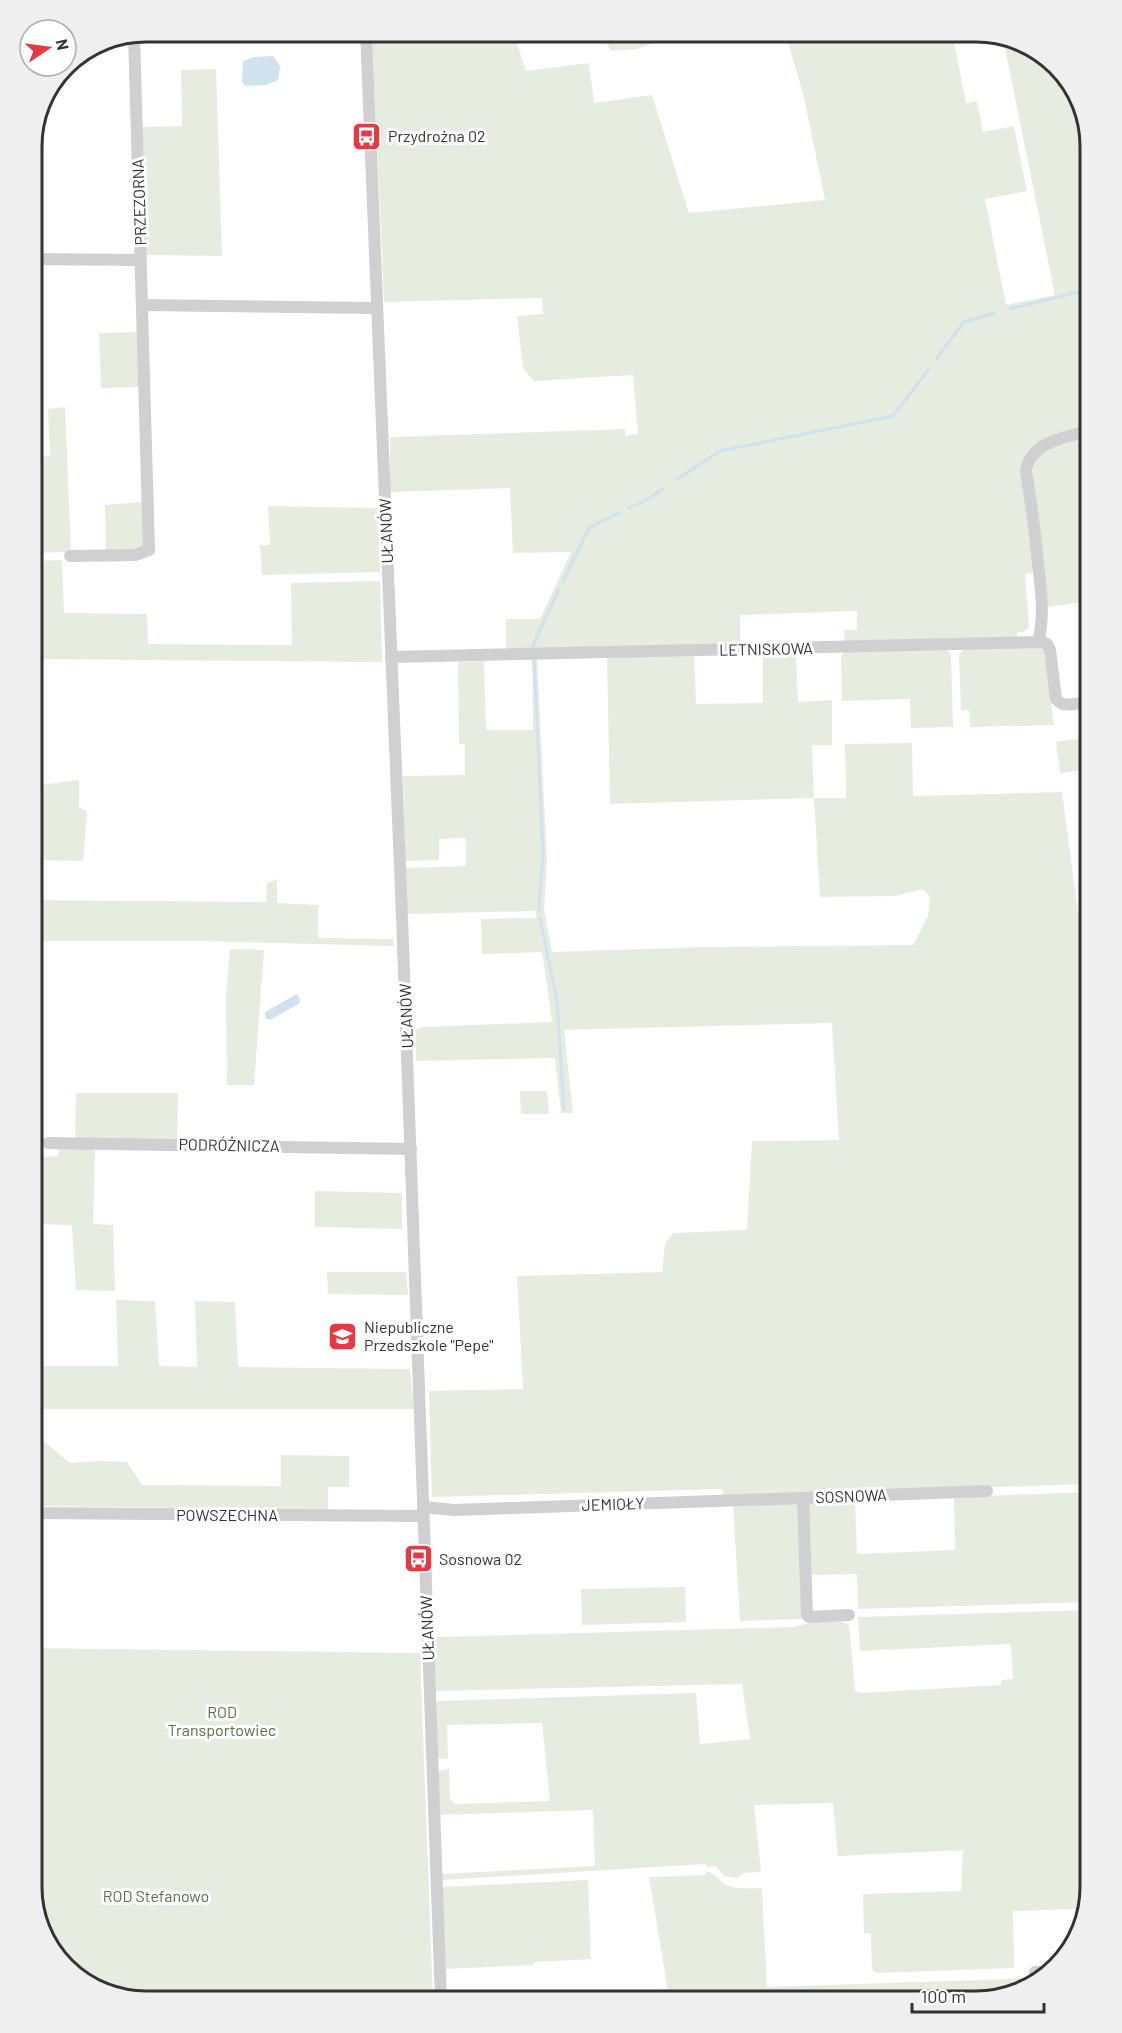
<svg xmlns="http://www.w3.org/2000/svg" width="1122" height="2033" viewBox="0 0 1122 2033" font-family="Barlow,sans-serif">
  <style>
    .green { fill: #e6ecdf }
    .water { fill: #cfe2ee }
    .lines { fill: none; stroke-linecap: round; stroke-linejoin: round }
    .stream { stroke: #cfe2ee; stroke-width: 3 }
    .minor { stroke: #d0d0d0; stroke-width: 12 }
    .labels { text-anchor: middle; stroke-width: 6; stroke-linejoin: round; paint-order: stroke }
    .poi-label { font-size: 16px; fill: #333; stroke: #fff; text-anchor: start }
    .street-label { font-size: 16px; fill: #333; stroke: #fff }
    .park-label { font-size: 16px; fill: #56703f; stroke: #fff }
    .rim { fill: none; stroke: #333; stroke-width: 3 }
  </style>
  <rect width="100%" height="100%" fill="#fff"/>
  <!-- green -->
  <g class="green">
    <path d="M372,32h141l13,39 63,-8 5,40 58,-8 37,118 136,-13 -21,-103 -19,-65h167l14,71 11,-2 6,31 31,-6 13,65 -42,8 21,106 49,-10 -52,-257 37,13 42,51 8,44v281c-33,8 -52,5 -69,39l13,106 -9,2 4,53 -5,5h-7v7l-172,4 -1,-13h13v-19l-117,4v31l-234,5v-32h34l31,-67 -58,1 -3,-65 -120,4v-55l235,-8v7l13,-2 -5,-59 -99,6 -11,-13 -6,-52 26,-2 -1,-16 -158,4z"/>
    <polygon points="604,32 684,32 637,49 610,51"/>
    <polygon points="216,69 222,256 145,255 142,127 182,126 181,70"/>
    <polygon points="138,332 140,387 101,388 99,333"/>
    <polygon points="65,407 71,552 32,553 32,458 50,456 48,409"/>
    <path d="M1090,437v164l-43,6 -15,-133c4,-28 35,-31 58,-37z"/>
    <polygon points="143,502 145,546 141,550 106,551 105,505"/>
    <polygon points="268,506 378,508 380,572 262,575 260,545 270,545"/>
    <polygon points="62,560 64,613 147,614 148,644 292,645 291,583 380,581 382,662 32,659 32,561"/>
    <polygon points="1043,644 1054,725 970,727 969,710 961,710 959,655 964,649"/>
    <polygon points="796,650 798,702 832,700 832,745 812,745 814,798 846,798 845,744 912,743 913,796 1062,792 1080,928 1083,943 1090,942 1090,1484 724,1496 722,1489 432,1497 429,1391 523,1389 517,1276 662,1272 665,1244 673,1233 747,1230 752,1141 839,1140 832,1023 564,1030 573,1113 561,1113 555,1058 416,1061 416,1030 422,1027 552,1022 542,952 482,954 481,919 536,918 536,911 407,914 405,868 466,866 466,838 439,839 439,860 405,861 403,776 465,775 465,744 459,744 458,662 484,661 486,730 533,730 532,656 537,656 547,861 544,910 552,952 706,947 913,945 928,916 930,897 923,889 895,896 820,897 814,798 610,804 607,655 694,653 696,704 763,703 763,651"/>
    <polygon points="846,650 947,650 951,654 953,727 911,728 910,699 842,701 841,656"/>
    <polygon points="1090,737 1090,769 1060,773 1056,742"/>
    <polygon points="79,780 79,807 87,811 83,861 32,860 32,786"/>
    <polygon points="277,879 277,903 318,905 318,938 391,939 393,937 394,946 196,941 32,941 32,900 266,902 267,883"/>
    <polygon points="230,949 264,950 254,1085 227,1085 226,996"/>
    <polygon points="520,1091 547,1091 549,1114 521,1114"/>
    <polygon points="76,1093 178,1093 177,1141 75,1140"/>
    <polygon points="32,1139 43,1139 43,1157 58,1156 60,1147 95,1148 93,1224 113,1225 115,1291 76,1290 72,1225 32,1224"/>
    <polygon points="315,1191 402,1193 402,1229 315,1227"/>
    <polygon points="327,1272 406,1272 408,1295 328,1294"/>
    <polygon points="32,1299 36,1299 39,1366 118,1366 116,1300 155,1301 159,1366 197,1367 195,1301 235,1302 238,1367 410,1369 414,1409 32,1409"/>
    <polygon points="32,1428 39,1437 70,1463 100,1461 127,1462 142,1485 281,1486 281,1455 349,1456 349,1487 328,1487 328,1510 32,1506"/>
    <polygon points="1090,1492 1090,1545 1086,1546 1088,1602 858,1609 857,1574 809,1575 806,1501 855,1500 857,1554 955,1550 954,1497"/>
    <polygon points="798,1502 803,1619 740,1621 733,1504"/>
    <polygon points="685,1587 686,1622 582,1625 581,1589"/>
    <path d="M1090,1610v278l-12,41 -1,-20 -64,2 1,57 -138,5 -4,-4 -1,-36h-7l-1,-39 98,-3 2,-41 -125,6 -5,-53 -79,2 7,67 -17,1 -6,5 -13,-2 -10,-10 -9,1v-3l-265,16v-6l154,-8v-3l-2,-53 -154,5 -2,-44 12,-2 1,30 5,5 95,-3 -8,-78 -95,2 1,34 -11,-1 -2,-57 261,-8 4,51 50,-5 -8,-55 -307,7 -3,-52 2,-2 360,-10c13,-4 42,-10 55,-2l1,9 5,57 6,2 140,-8 1,-5 11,-1 -2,-35 -151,7 -2,-34z"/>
    <polygon points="32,1648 420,1653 433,2001 139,2001 82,1982 40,1931 32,1887"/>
    <path d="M706,1871c10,2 12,10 21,14 10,5 24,3 35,3l5,99 271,-9 -18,15 -44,8h-343l-1,-9 36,-1 -19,-114 57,-2z"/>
    <polygon points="588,1880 591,1959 534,1962 533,1965 445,1969 442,1887"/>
  </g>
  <!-- water -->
  <g class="water">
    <polygon points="273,56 280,66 278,80 267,85 245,86 242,81 243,61 254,57"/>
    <polygon points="297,994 299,997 300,1003 270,1020 265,1018 265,1012"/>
  </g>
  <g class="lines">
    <!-- stream -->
    <g class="stream">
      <polyline points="1010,309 1090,289"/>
      <polyline points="936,359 964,322 994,313"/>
      <polyline points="676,480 720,451 893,416 929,369"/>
      <polyline points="629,508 650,498 663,489"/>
      <polyline points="563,581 589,528 621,512"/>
      <polyline points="533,649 534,643 559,589"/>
      <polyline points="534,657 543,855 539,910"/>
      <polyline points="540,918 557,1001 564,1110"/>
    </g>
    <!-- minor -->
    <g class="minor">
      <polyline points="366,32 402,917 441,2001"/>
      <polyline points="32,259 141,260"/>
      <polyline points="142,305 377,308"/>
      <polyline points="70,556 135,555 149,550 134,34"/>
      <path d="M1038,642c7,-26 3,-52 0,-79 -3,-31 -7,-61 -12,-92 5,-30 40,-34 64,-40"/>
      <path d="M391,657l652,-15 4,2 3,6 6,49c8,10 23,4 34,2"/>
      <polyline points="48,1143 411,1149"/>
      <polyline points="423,1507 454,1510 803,1498"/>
      <polyline points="32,1513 423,1516"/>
      <polyline points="849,1615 809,1617 807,1615 803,1498 987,1491"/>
      <polyline points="1035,1972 1045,1972"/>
    </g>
  </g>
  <!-- icons -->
  <defs>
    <symbol id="bus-square" viewBox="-11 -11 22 22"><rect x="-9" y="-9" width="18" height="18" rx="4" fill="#e63946" stroke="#fff"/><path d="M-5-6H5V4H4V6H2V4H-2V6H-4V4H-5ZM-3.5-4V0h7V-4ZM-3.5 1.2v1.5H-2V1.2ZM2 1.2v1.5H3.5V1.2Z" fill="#fff"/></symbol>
    <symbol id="school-square" viewBox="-11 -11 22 22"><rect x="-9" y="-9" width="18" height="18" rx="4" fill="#e63946" stroke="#fff"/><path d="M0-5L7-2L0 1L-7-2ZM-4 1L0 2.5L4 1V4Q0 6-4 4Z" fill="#fff"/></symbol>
  </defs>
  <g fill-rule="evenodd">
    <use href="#bus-square" x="350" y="120" width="33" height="33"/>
    <use href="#school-square" x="326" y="1320" width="33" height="33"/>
    <use href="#bus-square" x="402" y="1542" width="33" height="33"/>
  </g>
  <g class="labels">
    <!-- poi labels -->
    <g class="poi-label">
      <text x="388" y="142">Przydrożna 02</text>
      <text x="364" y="1333">Niepubliczne<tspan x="364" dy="18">Przedszkole "Pepe"</tspan></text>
      <text x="439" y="1565">Sosnowa 02</text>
    </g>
    <!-- street labels -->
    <g class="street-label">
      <text transform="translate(139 202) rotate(-92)" y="6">PRZEZORNA</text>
      <text transform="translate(386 531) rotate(-92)" y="6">UŁANÓW</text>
      <text transform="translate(766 649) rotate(-1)" y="6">LETNISKOWA</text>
      <text transform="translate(406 1016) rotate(-92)" y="6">UŁANÓW</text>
      <text transform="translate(229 1145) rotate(1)" y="6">PODRÓŻNICZA</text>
      <text transform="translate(851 1496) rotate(-2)" y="6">SOSNOWA</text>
      <text transform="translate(613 1504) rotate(-2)" y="6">JEMIOŁY</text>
      <text x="227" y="1521">POWSZECHNA</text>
      <text transform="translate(427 1628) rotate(-92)" y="6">UŁANÓW</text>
    </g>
    <!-- park labels -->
    <g class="park-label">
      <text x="222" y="1718">ROD<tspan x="222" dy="18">Transportowiec</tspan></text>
      <text x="156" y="1902">ROD Stefanowo</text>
    </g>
  </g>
  <!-- crop -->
  <path d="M0 0H1122V2033H0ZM146 42H976A104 104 0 0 1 1080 146V1887A104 104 0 0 1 976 1991H146A104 104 0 0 1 42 1887V146A104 104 0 0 1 146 42Z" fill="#efefef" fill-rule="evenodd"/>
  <path class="rim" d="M146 42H976A104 104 0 0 1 1080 146V1887A104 104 0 0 1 976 1991H146A104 104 0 0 1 42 1887V146A104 104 0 0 1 146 42Z"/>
  <!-- north arrow -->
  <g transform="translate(48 48) rotate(77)"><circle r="28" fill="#ffffff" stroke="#adadad" stroke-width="1.5"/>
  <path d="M0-4.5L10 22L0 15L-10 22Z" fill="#e63946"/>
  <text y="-9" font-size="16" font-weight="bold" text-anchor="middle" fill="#333333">N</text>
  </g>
  <!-- scale -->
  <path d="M912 2003v9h132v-9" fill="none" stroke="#333333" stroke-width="3"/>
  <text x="921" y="2003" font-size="18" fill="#333333" stroke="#ffffff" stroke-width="4.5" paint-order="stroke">100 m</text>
</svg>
